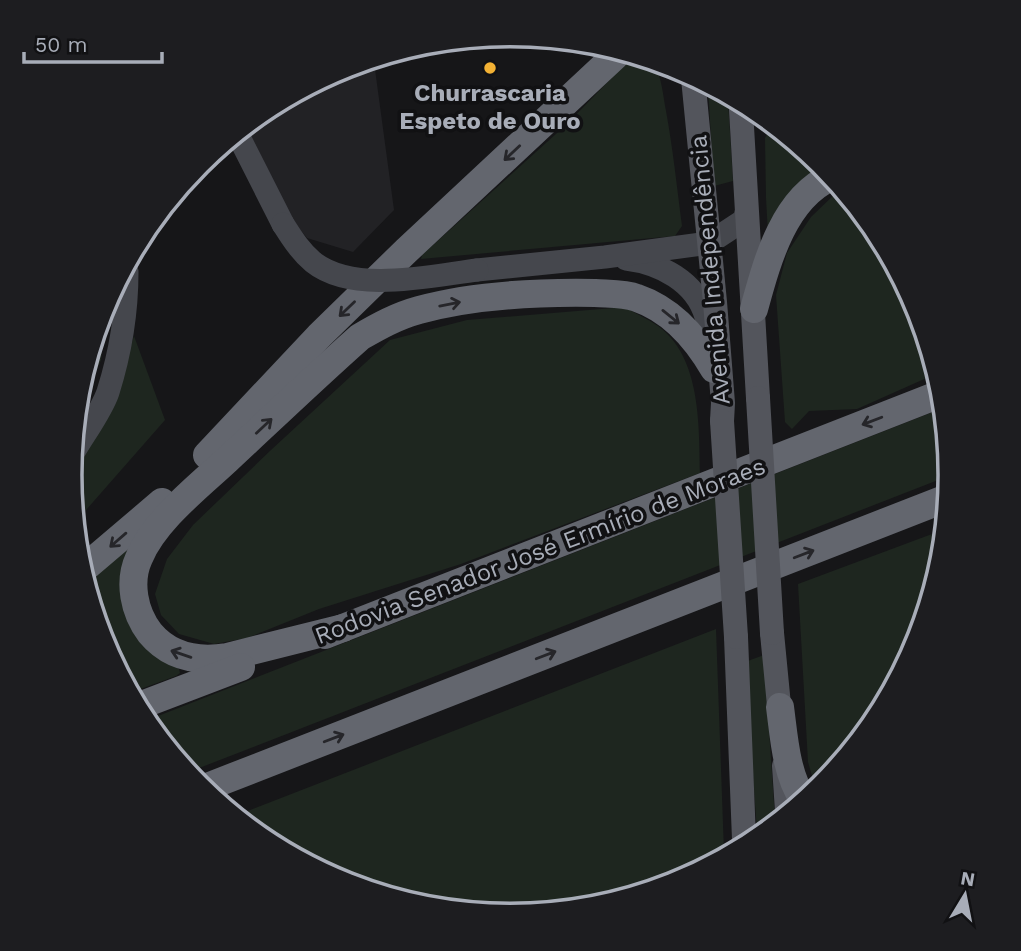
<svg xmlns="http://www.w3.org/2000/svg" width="1021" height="951" viewBox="0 0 1021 951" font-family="'Work Sans',sans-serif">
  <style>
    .built { fill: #222225 }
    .green { fill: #1e261f }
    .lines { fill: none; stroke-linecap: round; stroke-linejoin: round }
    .secondary { stroke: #45474d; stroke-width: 23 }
    .primary { stroke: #53555c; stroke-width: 24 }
    .motorway { stroke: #63666e; stroke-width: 28 }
    .secondary-bridge { stroke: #45474d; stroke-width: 23 }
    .primary-bridge { stroke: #53555c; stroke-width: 24 }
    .oneway { stroke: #26262a }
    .poi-dot { fill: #f2b134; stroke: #111113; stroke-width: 2.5 }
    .labels { text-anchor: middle; stroke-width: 7; stroke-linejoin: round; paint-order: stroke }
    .poi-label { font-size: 24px; font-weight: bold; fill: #a8adb8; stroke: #111113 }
    .street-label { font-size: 24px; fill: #a8adb8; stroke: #111113 }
    .rim { fill: none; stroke: #a8adb8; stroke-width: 3.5 }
  </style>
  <rect width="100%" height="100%" fill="#161618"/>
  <!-- built -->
  <polygon class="built" points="374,62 394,210 353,252 307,238 290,217 248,131 342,68"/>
  <!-- green -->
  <g class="green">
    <path d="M630,59l24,5c8,13 9,32 12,47 7,38 11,77 16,115l-7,10 -254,23 1,-4 145,-131z"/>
    <polygon points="708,88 728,101 733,181 714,186"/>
    <polygon points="770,129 822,164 829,174 768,234 766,198 765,138"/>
    <polygon points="840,191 918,307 931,376 857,409 809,411 792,429 785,422 776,295 787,253 811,217 836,193"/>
    <polygon points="108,300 101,360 87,391 104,307"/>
    <path d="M625,307c11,7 23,12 33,19 43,31 41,99 42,147l-239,91 -142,45 -72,29 -33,6 -35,-10 -18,-19 -6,-21 12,-35 26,-34 78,-75 119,-110 77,-20z"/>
    <polygon points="134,336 165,420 79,518 71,473 115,398"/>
    <polygon points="938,410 951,475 189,772 153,718"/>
    <polygon points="135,529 130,552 158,656 179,669 180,673 176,676 135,691 103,644 89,571"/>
    <polygon points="940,531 917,644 822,787 818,790 815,786 808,762 798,584"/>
    <polygon points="716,629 724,852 679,883 510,916 342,882 240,814"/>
    <polygon points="764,655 775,819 757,831 745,662"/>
  </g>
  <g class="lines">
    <!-- secondary -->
    <g class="secondary">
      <polyline points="239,137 283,224"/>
      <path d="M626,259c33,4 70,22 80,58 2,6 2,14 3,21"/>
      <polyline points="477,270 605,257 709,243 744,220 746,213"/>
      <path d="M75,450c10,-17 27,-40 33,-58 12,-38 19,-80 19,-120"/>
    </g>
    <!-- primary -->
    <g class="primary">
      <polyline points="693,78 715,302 723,403 722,421"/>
      <polyline points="741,110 758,398"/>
      <polyline points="772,633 781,726"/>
      <polyline points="736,637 744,839"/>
      <polyline points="784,766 787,811"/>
    </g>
    <!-- motorway -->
    <g class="motorway">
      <path d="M754,309c13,-47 29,-110 77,-132"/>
      <polyline points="207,455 319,336 406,251 615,56"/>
      <polyline points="88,565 162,502"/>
      <path d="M343,628l-116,29c-30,5 -57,0 -77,-24 -16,-21 -22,-51 -11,-75 15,-37 59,-71 88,-98 44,-41 88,-83 133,-123 19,-11 37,-21 59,-27 55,-15 119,-18 176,-17 14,1 29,0 42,5 35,12 59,40 77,71"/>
      <polyline points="325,635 935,396"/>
      <polyline points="144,704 241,667"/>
      <path d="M780,707c4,30 6,67 23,92"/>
      <polyline points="202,789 947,498"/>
    </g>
    <!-- secondary-bridge -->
    <path class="secondary-bridge" d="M283,224c9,14 17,27 30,38 40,32 117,14 164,8"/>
    <!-- primary-bridge -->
    <g class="primary-bridge">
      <polyline points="758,398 772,633"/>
      <polyline points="722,421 736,637"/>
    </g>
  </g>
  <!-- one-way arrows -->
  <defs><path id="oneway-shaft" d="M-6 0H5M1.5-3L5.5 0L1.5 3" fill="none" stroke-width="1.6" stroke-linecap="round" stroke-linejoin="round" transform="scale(1.75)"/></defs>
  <g class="oneway">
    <use href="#oneway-shaft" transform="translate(512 153) rotate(137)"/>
    <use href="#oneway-shaft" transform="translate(450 304) rotate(-11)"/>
    <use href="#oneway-shaft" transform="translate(347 309) rotate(136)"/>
    <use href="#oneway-shaft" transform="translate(671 317) rotate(39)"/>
    <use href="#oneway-shaft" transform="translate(872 421) rotate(159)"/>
    <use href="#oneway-shaft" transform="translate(264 426) rotate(-43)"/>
    <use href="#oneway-shaft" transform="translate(118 540) rotate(139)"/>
    <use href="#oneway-shaft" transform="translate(804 554) rotate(-21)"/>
    <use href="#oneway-shaft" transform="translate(181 654) rotate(-161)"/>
    <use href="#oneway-shaft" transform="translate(546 655) rotate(-21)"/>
    <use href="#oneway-shaft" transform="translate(334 738) rotate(-21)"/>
  </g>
  <!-- markers -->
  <circle class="poi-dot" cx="490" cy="68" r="7"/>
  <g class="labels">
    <!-- poi labels -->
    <g class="poi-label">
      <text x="490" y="101">Churrascaria<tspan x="490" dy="28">Espeto de Ouro</tspan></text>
    </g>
    <!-- street labels -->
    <g class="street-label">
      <text transform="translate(710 270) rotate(-95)" y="8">Avenida Independência</text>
      <text transform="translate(540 551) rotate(-21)" y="8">Rodovia Senador José Ermírio de Moraes</text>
    </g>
  </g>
  <!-- crop -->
  <path d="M0 0H1021V951H0ZM82 475a428 428 0 1 1 856 0a428 428 0 1 1-856 0Z" fill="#1d1d20" fill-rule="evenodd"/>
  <path class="rim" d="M82 475a428 428 0 1 1 856 0a428 428 0 1 1-856 0Z"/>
  <!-- north arrow -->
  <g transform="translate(965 895) rotate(10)" stroke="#111113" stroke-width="5" paint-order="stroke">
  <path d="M0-5L12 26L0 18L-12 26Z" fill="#a8adb8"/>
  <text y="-10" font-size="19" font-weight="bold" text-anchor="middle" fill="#a8adb8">N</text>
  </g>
  <!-- scale -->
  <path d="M24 52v10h138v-10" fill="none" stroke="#a8adb8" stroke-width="3.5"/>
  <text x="35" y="52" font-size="21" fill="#a8adb8" stroke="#111113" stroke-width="5" paint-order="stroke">50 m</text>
</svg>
